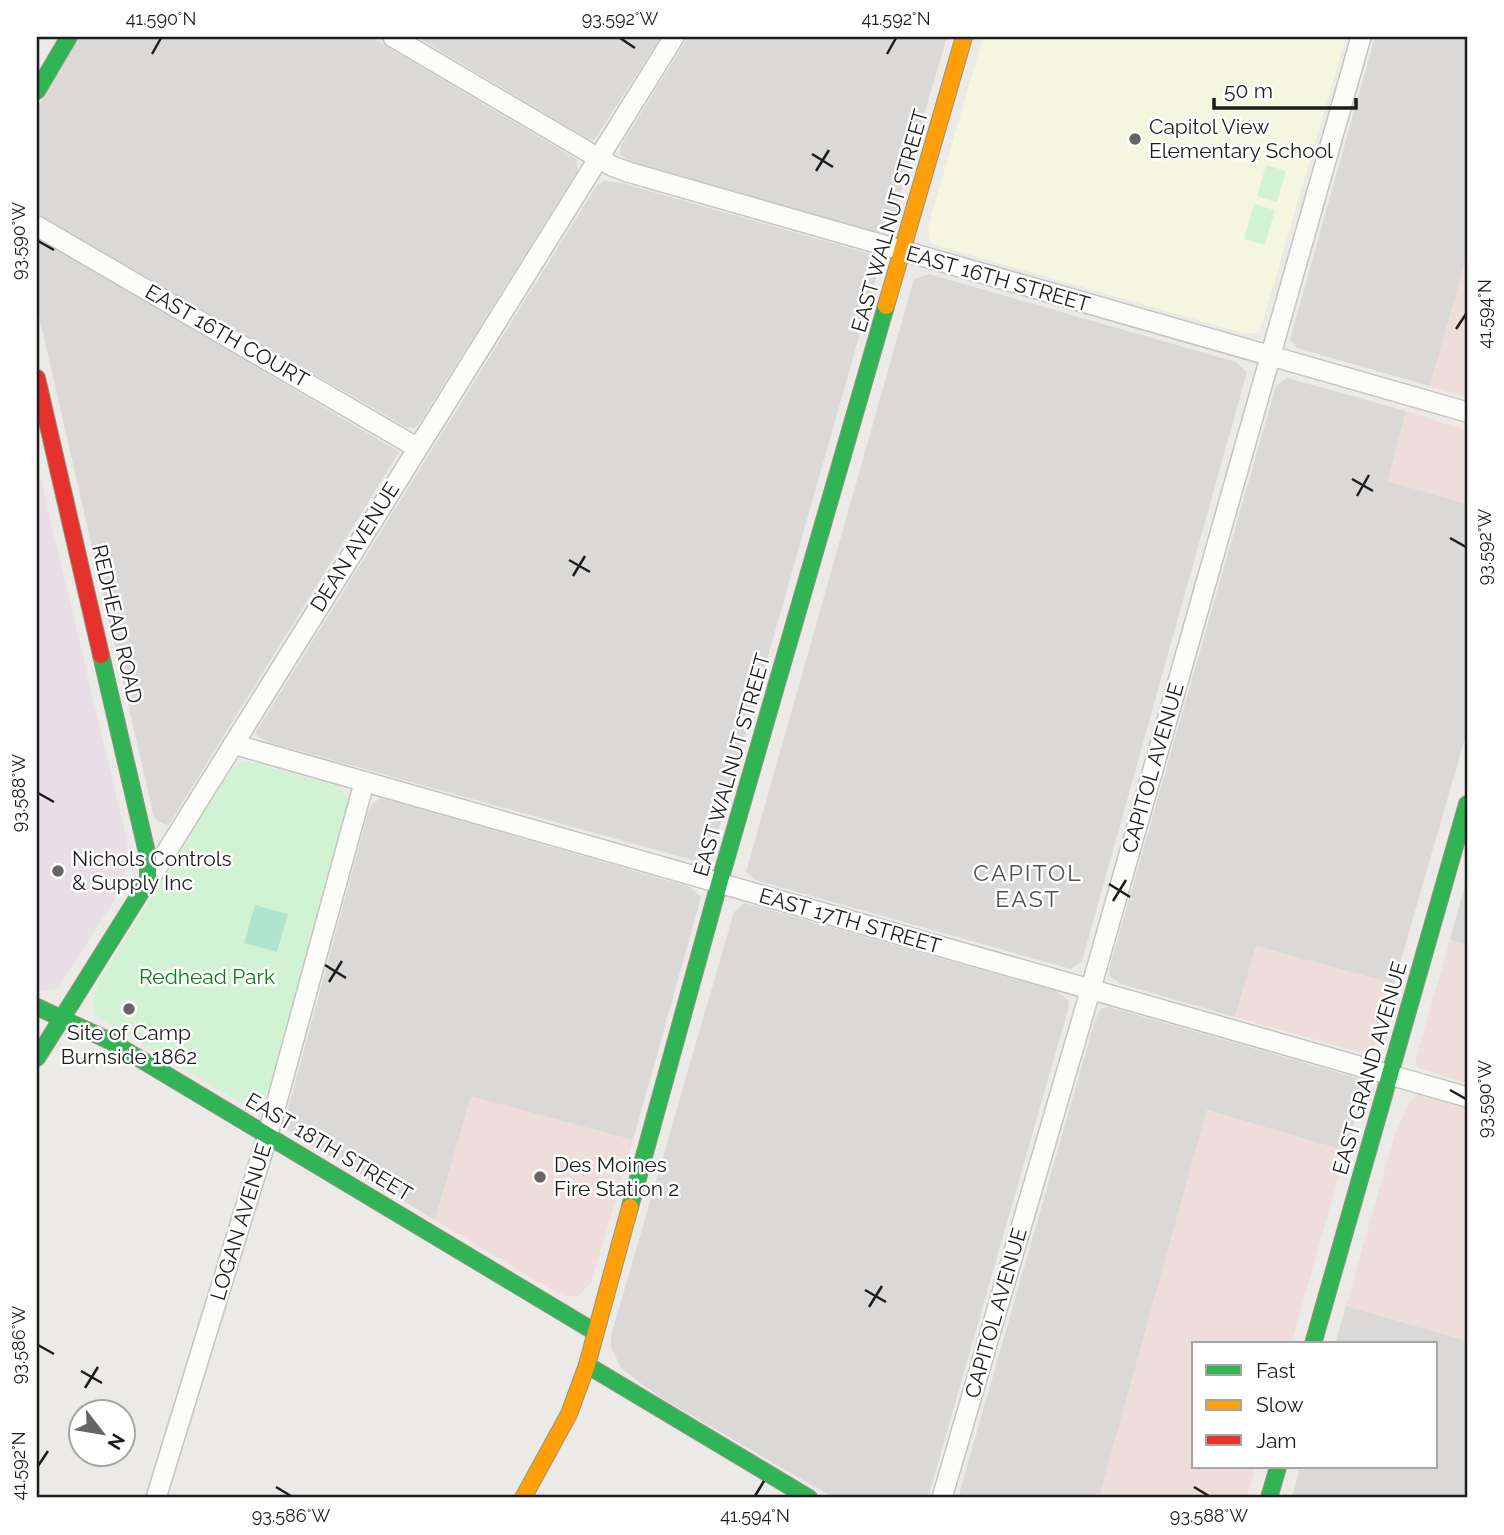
<svg xmlns="http://www.w3.org/2000/svg" width="1504" height="1535" viewBox="0 0 1504 1535" font-family="Raleway,sans-serif">
  <style>
    .residential { fill: #dad9d7 }
    .commercial { fill: #eeddda }
    .industrial { fill: #e9dee5 }
    .education { fill: #f5f6e0 }
    .park { fill: #d2f3d3 }
    .pitch { fill: #b0e4ce }
    .lines { fill: none; stroke-linecap: round; stroke-linejoin: round }
    .street-casing { stroke: #c4c4c2; stroke-width: 22 }
    .fast-casing { stroke: #93957e; stroke-width: 18 }
    .slow-casing { stroke: #93957e; stroke-width: 18 }
    .jam-casing { stroke: #93957e; stroke-width: 18 }
    .street { stroke: #fcfcfb; stroke-width: 19 }
    .fast { stroke: #30b455; stroke-width: 16 }
    .slow { stroke: #ff9f0a; stroke-width: 16 }
    .jam { stroke: #e5322d; stroke-width: 16 }
    .ticks { fill: none; stroke: #1d1d1d; stroke-width: 2.5 }
    .poi-dot { fill: #656563; stroke: #fff; stroke-width: 2.5 }
    .labels { text-anchor: middle; stroke-width: 5; stroke-linejoin: round; paint-order: stroke }
    .poi-label { font-size: 21px; fill: #1d1d1d; stroke: #fff; text-anchor: start }
    .street-label { font-size: 21px; fill: #1d1d1d; stroke: #fff }
    .park-label { font-size: 21px; fill: #0a7c15; stroke: #fff }
    .neighbourhood-label { font-size: 23px; letter-spacing: 2px; fill: #505050; stroke: #fff }
    .neatline { fill: none; stroke: #1d1d1d; stroke-width: 2.5 }
    .ticks-label { font-size: 18px; text-anchor: middle; fill: #1d1d1d }
  </style>
  <rect width="100%" height="100%" fill="#ebeae6"/>
  <!-- residential -->
  <g class="residential">
    <polygon points="80,37 371,37 576,159 578,170 419,424 414,428 406,427 37,214 37,109"/>
    <polygon points="417,37 661,37 594,140 588,139"/>
    <polygon points="688,37 947,37 890,229 875,232 634,163 620,155 621,145"/>
    <polygon points="1375,37 1467,37 1467,255 1430,386 1304,350 1296,347 1290,339"/>
    <polygon points="604,181 621,183 871,254 879,267 711,856 703,863 271,743 258,737 256,732 597,185"/>
    <polygon points="37,236 399,452 168,826 156,820 153,813 37,307"/>
    <polygon points="929,274 1236,362 1247,372 1082,961 1071,969 758,881 746,872 914,279"/>
    <polygon points="1287,378 1406,411 1388,481 1467,504 1467,731 1394,984 1256,946 1235,1017 1121,984 1110,976 1109,969 1276,386"/>
    <polygon points="381,798 690,887 701,897 633,1140 471,1097 435,1220 291,1133 284,1124 368,813 371,805"/>
    <polygon points="1467,878 1467,945 1450,940"/>
    <polygon points="745,903 1056,991 1068,1000 1069,1006 928,1498 834,1498 658,1396 622,1369 611,1348 611,1336 734,912"/>
    <polygon points="1109,1007 1361,1079 1364,1089 1346,1151 1207,1110 1099,1498 958,1498 1095,1020 1102,1008"/>
    <polygon points="1346,1306 1467,1341 1467,1498 1292,1498 1300,1467 1436,1467 1436,1344 1335,1344"/>
  </g>
  <!-- commercial -->
  <g class="commercial">
    <polygon points="1467,255 1467,397 1430,386"/>
    <polygon points="1406,411 1467,431 1467,504 1388,481"/>
    <polygon points="1450,940 1467,945 1467,1083 1418,1068 1415,1063"/>
    <polygon points="1256,946 1394,984 1373,1052 1363,1053 1235,1017"/>
    <polygon points="1425,1094 1467,1107 1467,1341 1346,1306 1395,1134 1410,1101 1417,1095"/>
    <polygon points="471,1096 633,1140 591,1283 578,1296 564,1296 541,1284 435,1220"/>
    <polygon points="1207,1110 1346,1151 1291,1344 1194,1344 1194,1467 1256,1467 1246,1498 1099,1498"/>
  </g>
  <!-- industrial -->
  <polygon class="industrial" points="37,463 128,846 125,872 115,899 58,988 44,991 37,989"/>
  <!-- education -->
  <polygon class="education" points="983,37 1346,37 1260,330 1256,333 1243,333 939,246 930,241 928,227"/>
  <!-- park -->
  <g class="park">
    <polygon points="1266,165 1286,171 1277,202 1257,196"/>
    <polygon points="1254,204 1275,210 1265,245 1244,239"/>
    <path d="M245,761l93,25 11,14 -81,293 -14,13 -10,-1 -143,-86c-14,-11 -6,-29 1,-43l129,-206z"/>
  </g>
  <!-- pitch -->
  <polygon class="pitch" points="255,905 288,914 277,952 244,943"/>
  <g class="lines">
    <defs>
      <g id="street">
        <polyline points="393,37 612,166 628,172 1467,412"/>
        <polyline points="37,226 416,447"/>
        <polyline points="233,744 1467,1097"/>
        <polyline points="149,880 674,37"/>
        <polyline points="156,1498 268,1134 364,783"/>
        <polyline points="942,1498 1091,988 1361,37"/>
      </g>
      <g id="fast">
        <polyline points="37,91 69,37"/>
        <polyline points="37,1007 110,1041 595,1332"/>
        <polyline points="37,1058 148,881 148,857 101,655"/>
        <polyline points="630,1207 719,884 886,306"/>
        <polyline points="1313,1344 1467,804"/>
        <polyline points="587,1365 809,1498"/>
        <polyline points="1269,1498 1278,1467"/>
      </g>
      <g id="slow">
        <polyline points="886,306 964,37"/>
        <polyline points="523,1498 569,1414 587,1365 630,1207"/>
      </g>
      <polyline id="jam" points="37,378 101,655"/>
    </defs>
    <!-- street casing -->
    <use href="#street" class="street-casing"/>
    <!-- fast casing -->
    <use href="#fast" class="fast-casing"/>
    <!-- slow casing -->
    <use href="#slow" class="slow-casing"/>
    <!-- jam casing -->
    <use href="#jam" class="jam-casing"/>
    <!-- street -->
    <use href="#street" class="street"/>
    <!-- fast -->
    <use href="#fast" class="fast"/>
    <!-- slow -->
    <use href="#slow" class="slow"/>
    <!-- jam -->
    <use href="#jam" class="jam"/>
  </g>
  <!-- ticks -->
  <path class="ticks" d="M620,38l15,10M152,54l9,-16M887,54l9,-16M812,154l21,13M816,171l13,-21M38,241l16,9M1456,329l10,-15M1352,479l21,12M1357,496l12,-21M1450,538l16,9M569,560l21,12M573,576l12,-20M38,793l16,9M1109,884l21,13M1113,901l13,-21M325,965l21,13M329,982l13,-21M1450,1090l16,9M865,1290l21,12M869,1307l13,-21M38,1345l16,9M81,1371l21,12M85,1388l13,-21M38,1466l10,-15M276,1487l15,9M1194,1487l15,9M755,1496l9,-15"/>
  <!-- markers -->
  <g class="poi-dot">
    <circle cx="1135" cy="139" r="7"/>
    <circle cx="58" cy="871" r="7"/>
    <circle cx="129" cy="1009" r="7"/>
    <circle cx="540" cy="1177" r="7"/>
  </g>
  <g class="labels">
    <!-- poi labels -->
    <g class="poi-label">
      <text x="1149" y="134">Capitol View<tspan x="1149" dy="24">Elementary School</tspan></text>
      <text x="72" y="866">Nichols Controls<tspan x="72" dy="24">&amp; Supply Inc</tspan></text>
      <text x="129" y="1040" text-anchor="middle">Site of Camp<tspan x="129" dy="24">Burnside 1862</tspan></text>
      <text x="554" y="1172">Des Moines<tspan x="554" dy="24">Fire Station 2</tspan></text>
    </g>
    <!-- street labels -->
    <g class="street-label">
      <text transform="translate(890 221) rotate(-74)" y="7">EAST WALNUT STREET</text>
      <text transform="translate(998 279) rotate(16)" y="7">EAST 16TH STREET</text>
      <text transform="translate(227 336) rotate(30)" y="7">EAST 16TH COURT</text>
      <text transform="translate(355 547) rotate(-58)" y="7">DEAN AVENUE</text>
      <text transform="translate(117 624) rotate(77)" y="7">REDHEAD ROAD</text>
      <text transform="translate(732 765) rotate(-74)" y="7">EAST WALNUT STREET</text>
      <text transform="translate(1153 768) rotate(-74)" y="7">CAPITOL AVENUE</text>
      <text transform="translate(850 921) rotate(16)" y="7">EAST 17TH STREET</text>
      <text transform="translate(1370 1068) rotate(-74)" y="7">EAST GRAND AVENUE</text>
      <text transform="translate(329 1147) rotate(31)" y="7">EAST 18TH STREET</text>
      <text transform="translate(241 1222) rotate(-73)" y="7">LOGAN AVENUE</text>
      <text transform="translate(996 1313) rotate(-74)" y="7">CAPITOL AVENUE</text>
    </g>
    <!-- park labels -->
    <g class="park-label">
      <text x="207" y="984">Redhead Park</text>
    </g>
    <!-- neighbourhood labels -->
    <g class="neighbourhood-label">
      <text x="1028" y="881">CAPITOL<tspan x="1028" dy="26">EAST</tspan></text>
    </g>
  </g>
  <!-- border -->
  <rect width="1504" height="1535" fill="none" stroke="#ffffff" stroke-width="77"/>
  <!-- legend -->
  <rect x="1192" y="1342" width="245" height="126" fill="#ffffff" stroke="#a5a5a5" stroke-width="2"/>
  <rect x="1206" y="1365" width="35" height="10" fill="#30b455" stroke="#a5a5a5" stroke-width="2"/>
  <text x="1256" y="1378" font-size="21" fill="#1d1d1d">Fast</text>
  <rect x="1206" y="1400" width="35" height="10" fill="#ff9f0a" stroke="#a5a5a5" stroke-width="2"/>
  <text x="1256" y="1412" font-size="21" fill="#1d1d1d">Slow</text>
  <rect x="1206" y="1435" width="35" height="10" fill="#e5322d" stroke="#a5a5a5" stroke-width="2"/>
  <text x="1256" y="1448" font-size="21" fill="#1d1d1d">Jam</text>
  <!-- north arrow -->
  <g transform="translate(102 1433) rotate(121)"><circle r="33" fill="#ffffff" stroke="#a5a5a5" stroke-width="2"/>
  <path d="M0-5L12 26L0 18L-12 26Z" fill="#656563"/>
  <text y="-10" font-size="19" font-weight="bold" text-anchor="middle" fill="#1d1d1d">N</text>
  </g>
  <!-- scale -->
  <path d="M1214 98v10h142v-10" fill="none" stroke="#1d1d1d" stroke-width="3.5"/>
  <text x="1224" y="98" font-size="21" fill="#1d1d1d" stroke="#ffffff" stroke-width="5" paint-order="stroke">50 m</text>
  <rect x="38" y="38" width="1428" height="1458" class="neatline"/>
  <g class="ticks-label">
    <text x="161" y="25">41.590°N</text>
    <text x="620" y="25">93.592°W</text>
    <text x="896" y="25">41.592°N</text>
    <text transform="translate(19 241) rotate(-90)" y="6">93.590°W</text>
    <text transform="translate(1485 314) rotate(-90)" y="6">41.594°N</text>
    <text transform="translate(1485 547) rotate(-90)" y="6">93.592°W</text>
    <text transform="translate(19 793) rotate(-90)" y="6">93.588°W</text>
    <text transform="translate(1485 1099) rotate(-90)" y="6">93.590°W</text>
    <text transform="translate(19 1345) rotate(-90)" y="6">93.586°W</text>
    <text transform="translate(19 1466) rotate(-90)" y="6">41.592°N</text>
    <text x="291" y="1522">93.586°W</text>
    <text x="755" y="1522">41.594°N</text>
    <text x="1209" y="1522">93.588°W</text>
  </g>
</svg>
